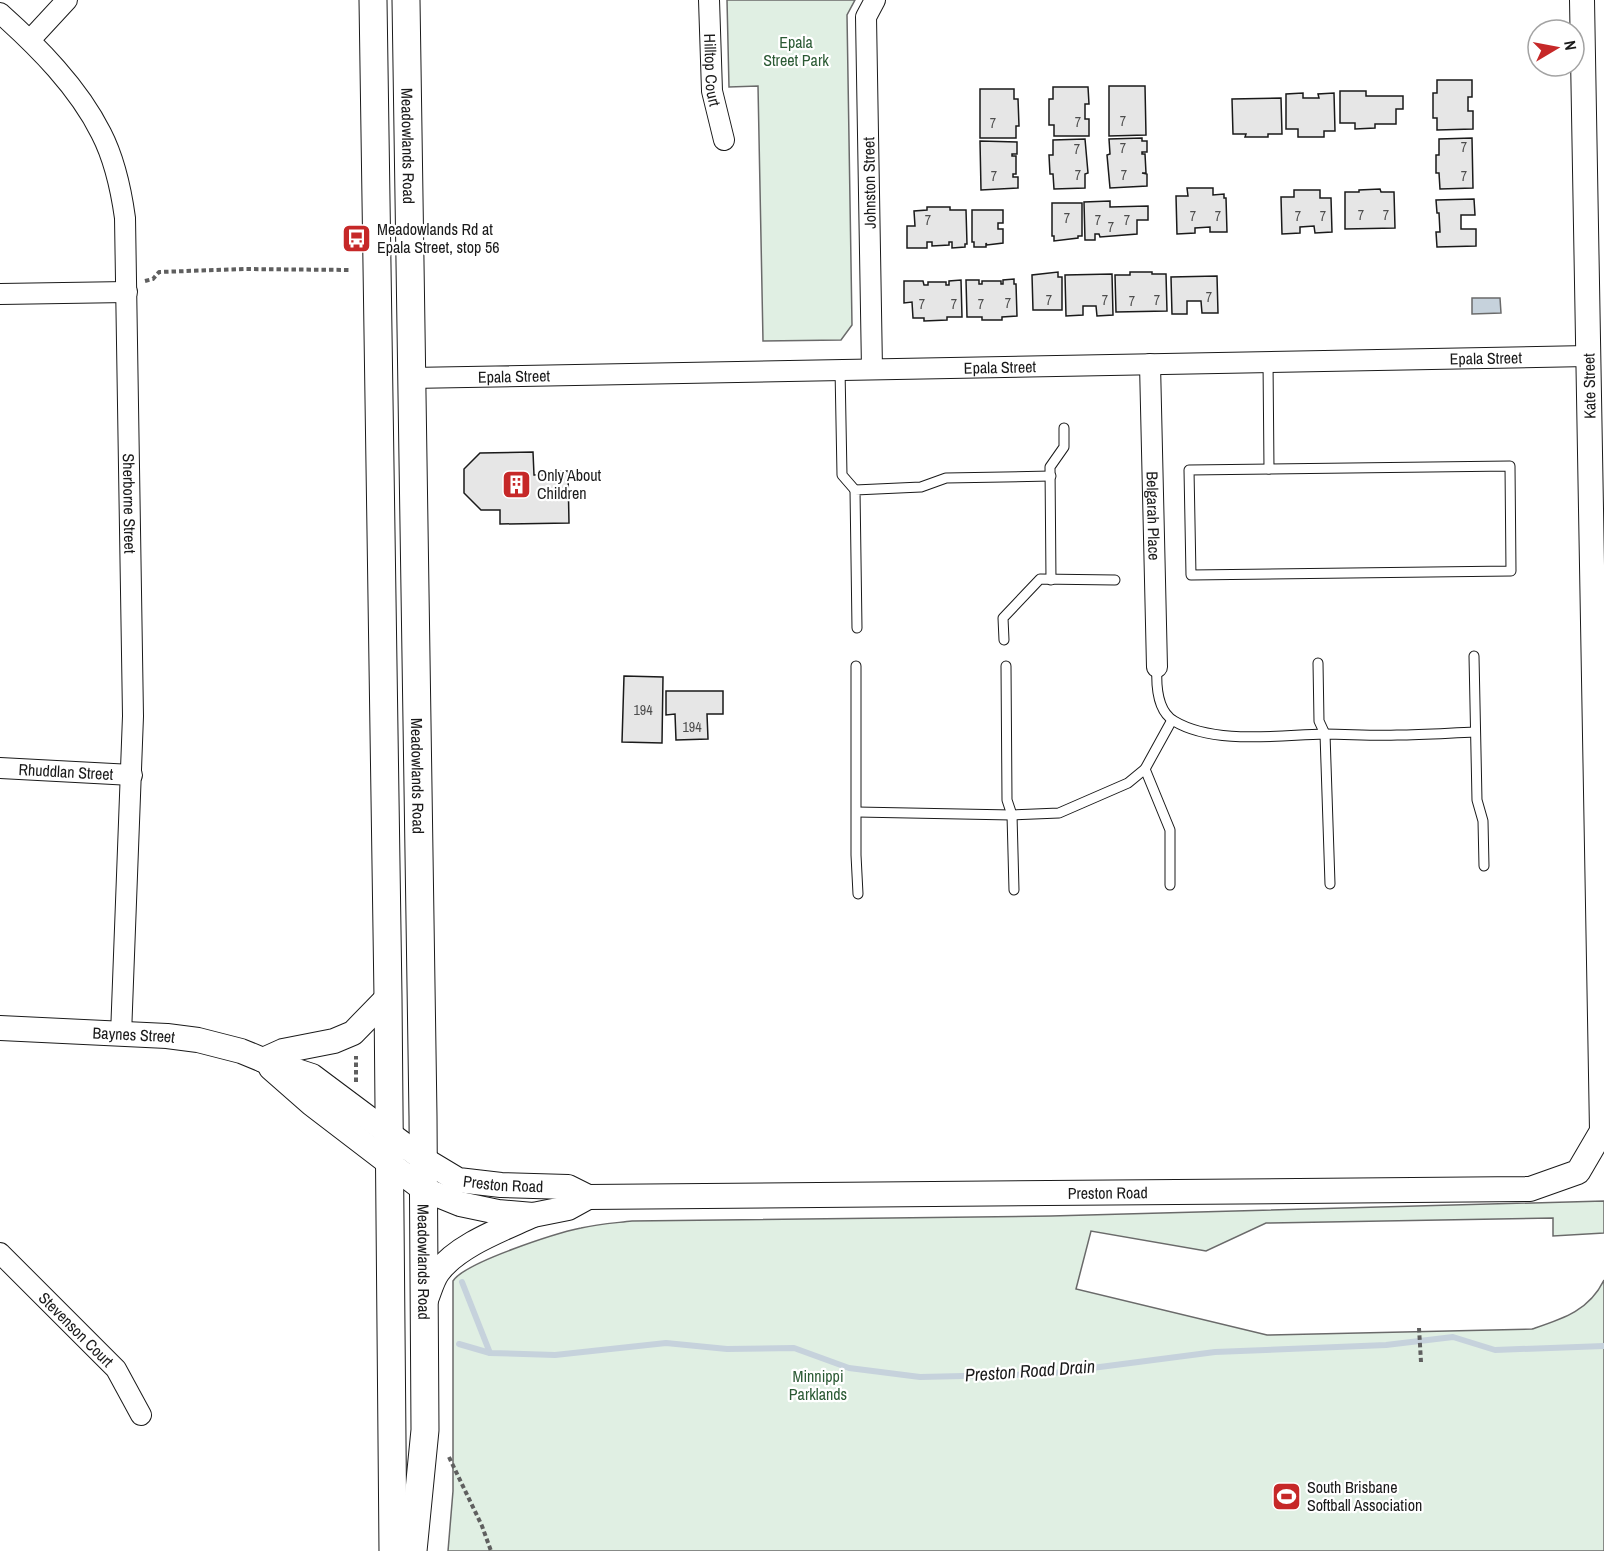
<svg xmlns="http://www.w3.org/2000/svg" width="1604" height="1551" viewBox="0 0 1604 1551" font-family="'Archivo Narrow',sans-serif">
  <style>
    .green { fill: #e0efe3; stroke: #6a6a6a; stroke-width: 1.5 }
    .water { fill: #c6d2dc; stroke: #6a6a6a; stroke-width: 1.5 }
    .lines { fill: none; stroke-linecap: round; stroke-linejoin: round }
    .stream { stroke: #c6d2dc; stroke-width: 6 }
    .building { fill: #e6e6e6; stroke: #1a1a1a; stroke-width: 1.5 }
    .service-casing { stroke: #1a1a1a; stroke-width: 11 }
    .minor-casing { stroke: #1a1a1a; stroke-width: 22 }
    .tertiary-casing { stroke: #1a1a1a; stroke-width: 26 }
    .secondary-casing { stroke: #1a1a1a; stroke-width: 29 }
    .path { stroke: #5f5f5f; stroke-width: 4; stroke-dasharray: 4.5 3; stroke-linecap: butt }
    .service { stroke: #fff; stroke-width: 9 }
    .minor { stroke: #fff; stroke-width: 20 }
    .tertiary { stroke: #fff; stroke-width: 24 }
    .secondary { stroke: #fff; stroke-width: 27 }
    .labels { text-anchor: middle; stroke-width: 4.5; stroke-linejoin: round; paint-order: stroke }
    .number-label { font-size: 14px; fill: #4d4d4d }
    .park-label { font-size: 16px; fill: #2b5a34; stroke: #fff }
    .street-label { font-size: 16px; fill: #1a1a1a; stroke: #fff }
    .poi-label { font-size: 16px; fill: #1a1a1a; stroke: #fff; text-anchor: start }
    .water-label { font-size: 18px; font-style: italic; fill: #1a1a1a; stroke: #fff }
  </style>
  <rect width="100%" height="100%" fill="#fff"/>
  <!-- green -->
  <g class="green">
    <polygon points="727,0 855,0 847,15 852,325 841,340 763,341 758,86 729,87"/>
    <path d="M1604,1201v32l-51,3v-18l-287,5 -60,28 -115,-20 -15,58 191,46 265,-6c30,-10 57,-18 72,-49v271h-1156l5,-60v-210c12,-19 104,-48 128,-53 17,-4 34,-5 51,-7l419,-5z"/>
  </g>
  <!-- water -->
  <polygon class="water" points="1472,298 1500,298 1501,313 1472,314"/>
  <g class="lines">
    <!-- stream -->
    <g class="stream">
      <polyline points="462,1282 490,1353"/>
      <polyline points="459,1344 490,1353 555,1355 666,1343 727,1349 794,1348 849,1368 920,1377 1046,1374 1215,1352 1386,1345 1453,1337 1495,1350 1604,1346"/>
    </g>
  </g>
  <!-- building -->
  <g class="building">
    <polygon points="1437,80 1472,80 1472,97 1468,97 1468,111 1473,111 1473,129 1437,130 1437,118 1433,118 1433,93 1437,93"/>
    <polygon points="1109,86 1145,86 1146,135 1109,136"/>
    <polygon points="1053,87 1088,87 1089,104 1085,104 1085,119 1089,119 1089,136 1054,136 1054,125 1049,125 1049,99 1053,99"/>
    <polygon points="980,89 1014,89 1014,99 1018,99 1019,126 1016,126 1016,138 980,138"/>
    <polygon points="1340,91 1366,91 1366,96 1403,96 1403,109 1396,109 1396,124 1375,124 1375,128 1355,129 1355,123 1340,123"/>
    <polygon points="1303,93 1303,98 1319,98 1318,94 1334,93 1335,131 1324,131 1324,137 1298,137 1298,129 1286,129 1286,94"/>
    <polygon points="1281,98 1282,134 1268,134 1268,137 1245,137 1246,134 1233,134 1232,99"/>
    <polygon points="1142,138 1142,141 1147,141 1147,152 1142,152 1142,154 1145,154 1146,173 1142,173 1147,174 1147,186 1110,188 1107,155 1110,154 1109,139"/>
    <polygon points="1472,138 1473,188 1440,189 1439,173 1436,173 1436,155 1439,155 1439,139"/>
    <polygon points="1085,139 1088,173 1085,174 1085,188 1054,189 1053,174 1050,174 1049,155 1053,155 1053,140"/>
    <polygon points="980,141 1017,142 1017,154 1012,154 1012,156 1016,156 1016,174 1013,174 1013,177 1018,177 1018,188 981,190"/>
    <polygon points="1187,188 1213,188 1213,195 1224,194 1224,198 1226,198 1227,232 1210,232 1210,227 1195,228 1195,233 1177,234 1176,196 1188,196"/>
    <polygon points="1380,189 1381,192 1394,192 1395,228 1345,229 1345,192 1359,192 1359,190"/>
    <polygon points="1294,190 1320,190 1320,198 1331,198 1332,232 1315,233 1314,226 1300,227 1300,233 1282,234 1281,197 1294,197"/>
    <polygon points="1474,199 1475,215 1461,215 1461,229 1476,229 1476,246 1437,247 1436,232 1440,232 1439,213 1437,213 1436,200"/>
    <polygon points="1110,201 1110,207 1148,206 1148,220 1137,220 1137,234 1100,237 1099,234 1095,234 1095,240 1085,240 1084,202"/>
    <polygon points="1052,203 1082,203 1082,236 1078,236 1078,238 1054,241 1054,236 1052,236"/>
    <polygon points="927,207 950,207 950,210 966,210 967,244 965,244 965,247 952,248 952,242 949,242 949,245 932,246 932,242 927,242 927,248 907,248 907,226 915,226 914,211 927,210"/>
    <polygon points="972,210 1003,210 1003,223 998,223 998,229 1003,229 1003,243 987,245 986,243 986,247 974,247 974,242 972,242"/>
    <polygon points="1058,272 1058,277 1062,277 1062,310 1033,310 1032,275"/>
    <polygon points="1130,272 1152,272 1152,274 1166,274 1167,311 1116,312 1115,275 1130,275"/>
    <polygon points="1112,274 1113,315 1097,316 1096,306 1083,306 1083,315 1066,316 1065,275"/>
    <polygon points="1217,276 1218,313 1202,313 1201,301 1187,301 1187,314 1172,314 1171,277"/>
    <polygon points="1014,279 1014,284 1016,284 1017,316 1002,317 1002,320 982,320 982,317 967,317 966,280 979,280 979,284 982,284 982,281 1001,281 1001,284 1003,284 1003,280"/>
    <polygon points="961,280 962,317 947,317 947,320 924,321 924,318 913,318 912,302 904,303 904,281 923,281 924,285 928,285 928,282 946,282 946,285 949,285 949,281"/>
    <polygon points="533,452 534,475 554,475 553,471 568,471 569,523 500,524 500,510 481,510 464,493 464,469 480,453"/>
    <polygon points="624,676 663,677 662,743 622,742"/>
    <polygon points="666,691 723,691 723,714 707,714 708,739 676,740 675,714 666,715"/>
  </g>
  <g class="lines">
    <defs>
      <g id="service">
        <polyline points="1268,362 1269,469"/>
        <polyline points="840,369 842,475 855,490"/>
        <polygon points="1510,466 1511,571 1191,575 1189,470"/>
        <polyline points="1051,580 1050,467 1064,447 1064,428"/>
        <polyline points="857,628 855,490 921,487 946,478 1051,476"/>
        <polyline points="1004,640 1003,618 1040,579 1115,580"/>
        <polyline points="1474,656 1477,800 1483,821 1484,866"/>
        <polyline points="1318,663 1319,721 1325,734 1330,884"/>
        <polyline points="856,666 856,855 858,894"/>
        <polyline points="1006,666 1007,800 1012,815 1014,890"/>
        <path d="M1157,667c-1,18 0,44 17,54 40,24 105,14 150,13 24,0 49,2 73,1 26,0 52,-2 78,-3"/>
        <polyline points="1145,769 1170,830 1170,885"/>
        <polyline points="857,812 1012,815 1059,813 1128,783 1145,769 1172,720"/>
      </g>
      <g id="minor">
        <path id="s1" d="M709,0l3,91 12,49"/>
        <path id="s2" d="M0,13c38,34 78,74 101,120 14,27 20,56 24,85l8,498 -12,319"/>
        <polyline points="30,40 67,0"/>
        <polyline points="0,294 127,292"/>
        <path id="s3" d="M1150,364l7,303"/>
        <polyline points="872,369 866,17 875,0"/>
        <path id="s4" d="M410,378l1178,-22"/>
        <path id="s5" d="M0,768l132,7"/>
        <path id="s6" d="M0,1253l116,116 25,46"/>
      </g>
      <g id="tertiary">
        <path id="s7" d="M0,1028l167,8 31,4 43,11 22,9 49,16 111,83 35,21 43,5 67,2 20,10 942,-8 48,-17 24,-41 -20,-1131"/>
        <polyline points="263,1060 283,1051 334,1041 353,1033 388,997"/>
        <polyline points="271,1068 312,1104 423,1189 460,1204 498,1212 533,1215 568,1208 588,1197"/>
        <path d="M425,1302c4,-9 7,-22 13,-30 20,-27 65,-43 95,-57"/>
      </g>
      <g id="secondary">
        <polyline points="373,0 388,997 393,1551"/>
        <path id="s8" d="M406,0l17,1116 2,314 -12,121"/>
      </g>
    </defs>
    <!-- service casing -->
    <use href="#service" class="service-casing"/>
    <!-- minor casing -->
    <use href="#minor" class="minor-casing"/>
    <!-- tertiary casing -->
    <use href="#tertiary" class="tertiary-casing"/>
    <!-- secondary casing -->
    <use href="#secondary" class="secondary-casing"/>
    <!-- path -->
    <g class="path">
      <polyline points="145,281 153,279 159,272 244,269 350,270"/>
      <polyline points="356,1082 356,1056"/>
      <polyline points="1419,1328 1421,1362"/>
      <polyline points="449,1457 482,1526 491,1551"/>
    </g>
    <!-- service -->
    <use href="#service" class="service"/>
    <!-- minor -->
    <use href="#minor" class="minor"/>
    <!-- tertiary -->
    <use href="#tertiary" class="tertiary"/>
    <!-- secondary -->
    <use href="#secondary" class="secondary"/>
  </g>
  <!-- icons -->
  <defs>
    <symbol id="bus-square" viewBox="-11 -11 22 22"><rect x="-9" y="-9" width="18" height="18" rx="4" fill="#c62828" stroke="#fff"/><path d="M-5-6H5V4H4V6H2V4H-2V6H-4V4H-5ZM-3.5-4V0h7V-4ZM-3.5 1.2v1.5H-2V1.2ZM2 1.2v1.5H3.5V1.2Z" fill="#fff"/></symbol>
    <symbol id="building-square" viewBox="-11 -11 22 22"><rect x="-9" y="-9" width="18" height="18" rx="4" fill="#c62828" stroke="#fff"/><path d="M-4-6H4V6H1V3H-1V6H-4ZM-2.5-4.3h1.7v1.8h-1.7ZM.8-4.3h1.7v1.8H.8ZM-2.5-1h1.7V.8h-1.7ZM.8-1h1.7V.8H.8Z" fill="#fff"/></symbol>
    <symbol id="stadium-square" viewBox="-11 -11 22 22"><rect x="-9" y="-9" width="18" height="18" rx="4" fill="#c62828" stroke="#fff"/><path d="M0-5a6.5 5 0 1 0 0 10a6.5 5 0 1 0 0-10ZM-3.5-1.8h7v3.6h-7Z" fill="#fff"/></symbol>
  </defs>
  <g fill-rule="evenodd">
    <use href="#bus-square" x="340" y="222" width="33" height="33"/>
    <use href="#building-square" x="500" y="468" width="33" height="33"/>
    <use href="#stadium-square" x="1270" y="1480" width="33" height="33"/>
  </g>
  <g class="labels">
    <!-- number labels -->
    <g class="number-label">
      <text x="1123" y="126">7</text>
      <text x="1078" y="127">7</text>
      <text x="993" y="128">7</text>
      <text x="1464" y="152">7</text>
      <text x="1123" y="153">7</text>
      <text x="1077" y="154">7</text>
      <text x="1078" y="180">7</text>
      <text x="1124" y="180">7</text>
      <text x="994" y="181">7</text>
      <text x="1464" y="181">7</text>
      <text x="1361" y="220">7</text>
      <text x="1386" y="220">7</text>
      <text x="1193" y="221">7</text>
      <text x="1218" y="221">7</text>
      <text x="1298" y="221">7</text>
      <text x="1323" y="221">7</text>
      <text x="1067" y="223">7</text>
      <text x="928" y="225">7</text>
      <text x="1098" y="225">7</text>
      <text x="1127" y="225">7</text>
      <text x="1111" y="232">7</text>
      <text x="1209" y="302">7</text>
      <text x="1049" y="305">7</text>
      <text x="1105" y="305">7</text>
      <text x="1157" y="305">7</text>
      <text x="1132" y="306">7</text>
      <text x="1008" y="308">7</text>
      <text x="922" y="309">7</text>
      <text x="954" y="309">7</text>
      <text x="981" y="309">7</text>
      <text x="643" y="715">194</text>
      <text x="692" y="732">194</text>
    </g>
    <!-- park labels -->
    <g class="park-label">
      <text x="796" y="48">Epala<tspan x="796" dy="18">Street Park</tspan></text>
      <text x="818" y="1382">Minnippi<tspan x="818" dy="18">Parklands</tspan></text>
    </g>
    <!-- street labels -->
    <g class="street-label">
      <text dy="6" stroke="none"><textPath href="#s1" startOffset="70">Hilltop Court</textPath></text>
      <text dy="6" stroke="none"><textPath href="#s8" startOffset="146">Meadowlands Road</textPath></text>
      <text transform="translate(869 183) rotate(-91)" y="6">Johnston Street</text>
      <text dy="6" stroke="none"><textPath href="#s4" startOffset="1076">Epala Street</textPath></text>
      <text dy="6" stroke="none"><textPath href="#s4" startOffset="590">Epala Street</textPath></text>
      <text dy="6" stroke="none"><textPath href="#s4" startOffset="104">Epala Street</textPath></text>
      <text transform="translate(1589 386) rotate(-91)" y="6">Kate Street</text>
      <text dy="6" stroke="none"><textPath href="#s2" startOffset="532">Sherborne Street</textPath></text>
      <text dy="6" stroke="none"><textPath href="#s3" startOffset="152">Belgarah Place</textPath></text>
      <text dy="6" stroke="none"><textPath href="#s5" startOffset="66">Rhuddlan Street</textPath></text>
      <text dy="6" stroke="none"><textPath href="#s8" startOffset="776">Meadowlands Road</textPath></text>
      <text dy="6" stroke="none"><textPath href="#s7" startOffset="134">Baynes Street</textPath></text>
      <text dy="6" stroke="none"><textPath href="#s7" startOffset="543">Preston Road</textPath></text>
      <text dy="6" stroke="none"><textPath href="#s7" startOffset="1150">Preston Road</textPath></text>
      <text dy="6" stroke="none"><textPath href="#s8" startOffset="1262">Meadowlands Road</textPath></text>
      <text dy="6" stroke="none"><textPath href="#s6" startOffset="108">Stevenson Court</textPath></text>
    </g>
    <!-- poi labels -->
    <g class="poi-label">
      <text x="377" y="235">Meadowlands Rd at<tspan x="377" dy="18">Epala Street, stop 56</tspan></text>
      <text x="537" y="481">Only About<tspan x="537" dy="18">Children</tspan></text>
      <text x="1307" y="1493">South Brisbane<tspan x="1307" dy="18">Softball Association</tspan></text>
    </g>
    <!-- water labels -->
    <g class="water-label">
      <text transform="translate(1030 1371) rotate(-4)" y="6">Preston Road Drain</text>
    </g>
  </g>
  <!-- north arrow -->
  <g transform="translate(1556 48) rotate(80)"><circle r="28" fill="#ffffff" stroke="#a3a3a3" stroke-width="1.5"/>
  <path d="M0-4.5L10 22L0 15L-10 22Z" fill="#c62828"/>
  <text y="-9" font-size="16" font-weight="bold" text-anchor="middle" fill="#1a1a1a">N</text>
  </g>
</svg>
